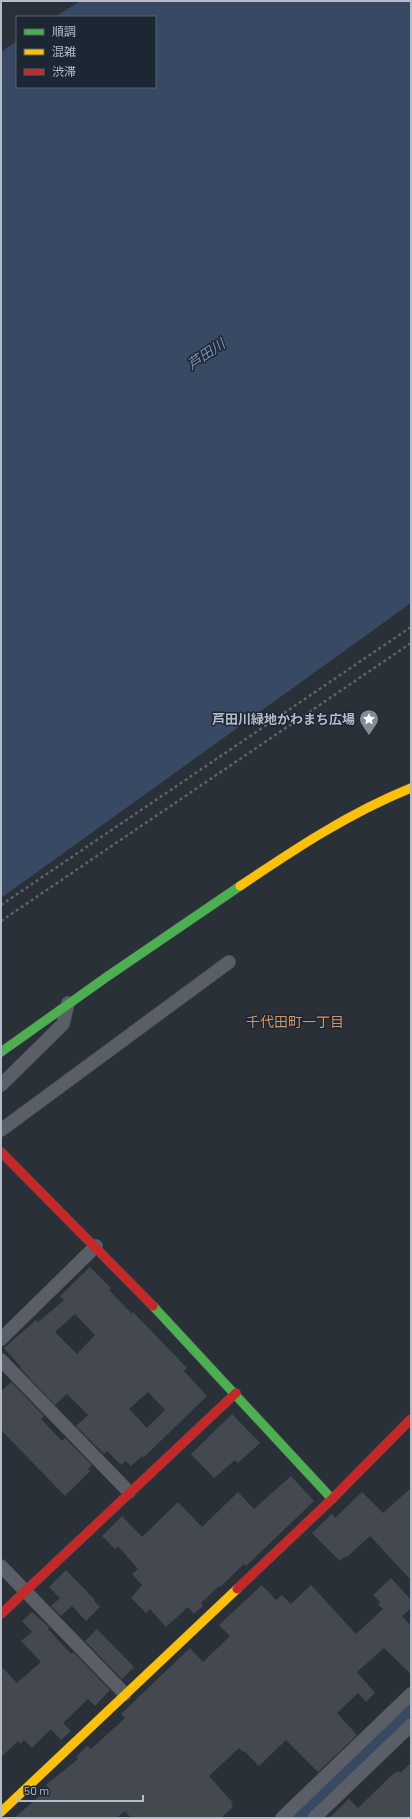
<svg xmlns="http://www.w3.org/2000/svg" width="412" height="1819" viewBox="0 0 412 1819" font-family="Barlow,'Noto Sans JP',sans-serif">
  <style>
    .water { fill: #384963 }
    .lines { fill: none; stroke-linecap: round; stroke-linejoin: round }
    .canal { stroke: #384963; stroke-width: 18 }
    .building { fill: #444950; fill-rule: evenodd }
    .street-casing { stroke: #484c53; stroke-width: 14 }
    .fast-casing { stroke: #484c53; stroke-width: 10 }
    .slow-casing { stroke: #484c53; stroke-width: 10 }
    .jam-casing { stroke: #484c53; stroke-width: 10 }
    .path { stroke: #5d636a; stroke-width: 2.5; stroke-dasharray: 3 3; stroke-linecap: butt }
    .street { stroke: #5a5e66; stroke-width: 13 }
    .fast { stroke: #4caf50; stroke-width: 9 }
    .slow { stroke: #ffc107; stroke-width: 9 }
    .jam { stroke: #c62828; stroke-width: 9 }
    .labels { text-anchor: middle; stroke-width: 3; stroke-linejoin: round; paint-order: stroke }
    .poi-label { font-size: 13px; font-weight: bold; fill: #b4bcc9; stroke: #1d2633; text-anchor: end }
    .water-label { font-size: 14px; font-style: italic; fill: #7c92b1; stroke: #1d2633 }
    .neighbourhood-label { font-size: 14px; fill: #d59563; stroke: #1d2633 }
  </style>
  <rect width="100%" height="100%" fill="#2a3038"/>
  <!-- water -->
  <polygon class="water" points="80,1 411,1 411,603 1,898 1,52 17,41 17,87 155,87 155,17 55,17"/>
  <g class="lines">
    <!-- canal -->
    <polyline class="canal" points="299,1818 411,1709"/>
  </g>
  <!-- building -->
  <g class="building">
    <path d="M90,1267l21,21 -2,2 23,24 1,-2 54,56 -3,3 23,25 -64,62 -1,-2 -11,10 -5,-5 -5,4 -14,-14 -3,3 -28,-28 12,-11 -21,-21 -12,11 -33,-35 -2,-2 1,-1 -17,-19 32,-28 2,2 26,-22 -4,-4zM75,1314l20,21 -18,19 -22,-22zM148,1392l17,18 -18,18 -18,-19z"/>
    <polygon points="11,1382 44,1416 41,1419 62,1441 65,1438 92,1465 88,1469 90,1471 65,1496 1,1430 1,1391"/>
    <polygon points="232,1414 260,1443 238,1463 235,1460 214,1478 191,1454"/>
    <polygon points="291,1476 314,1501 246,1566 244,1564 220,1587 219,1586 201,1603 203,1606 194,1614 188,1607 166,1627 150,1609 146,1613 131,1598 142,1585 132,1574 138,1569 118,1546 115,1549 102,1536 122,1516 142,1537 178,1502 202,1527 238,1492 254,1509"/>
    <polygon points="411,1488 411,1580 370,1536 347,1557 346,1556 340,1561 312,1533 332,1514 335,1518 362,1492 383,1513"/>
    <polygon points="66,1570 95,1600 94,1601 100,1607 86,1621 72,1606 61,1616 51,1606 60,1598 49,1587"/>
    <polygon points="391,1578 411,1600 411,1608 402,1616 411,1626 411,1674 384,1648 357,1672 375,1693 366,1702 358,1693 337,1713 357,1735 318,1772 286,1740 259,1766 244,1751 243,1752 239,1748 209,1776 233,1803 231,1804 233,1807 221,1818 131,1818 125,1811 116,1818 14,1818 49,1788 46,1785 78,1759 76,1757 86,1747 88,1746 91,1749 125,1718 121,1714 190,1648 203,1662 230,1636 219,1625 262,1585 276,1600 282,1595 291,1604 311,1585 356,1634 383,1609 378,1604 380,1602 373,1595"/>
    <polygon points="32,1612 49,1627 48,1629 71,1654 73,1652 110,1690 95,1706 88,1699 63,1723 71,1731 61,1740 51,1729 32,1748 24,1740 20,1744 18,1741 1,1757 1,1666 17,1683 41,1662 21,1641 32,1632 22,1621"/>
    <polygon points="97,1629 134,1667 122,1679 85,1641"/>
    <polygon points="411,1763 411,1818 329,1818 349,1799 358,1808 392,1775 398,1771 400,1773"/>
  </g>
  <g class="lines">
    <defs>
      <g id="street">
        <polyline points="1,1085 63,1024 68,1003"/>
        <polyline points="1,1130 229,962"/>
        <polyline points="1,1339 96,1246"/>
        <polyline points="1,1360 129,1492"/>
        <polyline points="1,1566 125,1694"/>
        <polyline points="282,1818 411,1694"/>
        <polyline points="314,1818 411,1725"/>
      </g>
      <g id="fast">
        <polyline points="1,1052 108,976 240,886"/>
        <polyline points="153,1306 332,1499"/>
      </g>
      <g id="slow">
        <path d="M240,886c55,-37 109,-73 171,-98"/>
        <polyline points="1,1812 237,1589"/>
      </g>
      <g id="jam">
        <polyline points="1,1152 153,1306"/>
        <polyline points="237,1589 332,1499 411,1419"/>
        <polyline points="1,1614 236,1393"/>
      </g>
    </defs>
    <!-- street casing -->
    <use href="#street" class="street-casing"/>
    <!-- fast casing -->
    <use href="#fast" class="fast-casing"/>
    <!-- slow casing -->
    <use href="#slow" class="slow-casing"/>
    <!-- jam casing -->
    <use href="#jam" class="jam-casing"/>
    <!-- path -->
    <g class="path">
      <polyline points="1,905 411,627"/>
      <polyline points="1,921 411,643"/>
    </g>
    <!-- street -->
    <use href="#street" class="street"/>
    <!-- fast -->
    <use href="#fast" class="fast"/>
    <!-- slow -->
    <use href="#slow" class="slow"/>
    <!-- jam -->
    <use href="#jam" class="jam"/>
  </g>
  <!-- icons -->
  <defs>
    <symbol id="sight-pin" viewBox="-11 -11 22 30"><path d="M0 17L-7.5 6A9.5 9.5 0 1 1 7.5 6Z" fill="#848b96" stroke="#1d2633"/><path d="M0-6L1.8-2.2L6-1.7L2.9 1.2L3.7 5.4L0 3.3L-3.7 5.4L-2.9 1.2L-6-1.7L-1.8-2.2Z" fill="#fff"/></symbol>
  </defs>
  <g fill-rule="evenodd">
    <use href="#sight-pin" x="358" y="708" width="22" height="30"/>
  </g>
  <g class="labels">
    <!-- poi labels -->
    <g class="poi-label">
      <text x="355" y="724">芦田川緑地かわまち広場</text>
    </g>
    <!-- water labels -->
    <g class="water-label">
      <text transform="translate(206 354) rotate(-34)" y="5">芦田川</text>
    </g>
    <!-- neighbourhood labels -->
    <g class="neighbourhood-label">
      <text x="295" y="1027">千代田町一丁目</text>
    </g>
  </g>
  <!-- border -->
  <rect width="412" height="1819" fill="none" stroke="#b4bcc9" stroke-width="4"/>
  <!-- legend -->
  <rect x="16" y="16" width="140" height="72" fill="#1d2633" stroke="#59626f"/>
  <rect x="24" y="29" width="20" height="6" fill="#4caf50" stroke="#59626f"/>
  <text x="52" y="36" font-size="12" fill="#b4bcc9">順調</text>
  <rect x="24" y="49" width="20" height="6" fill="#ffc107" stroke="#59626f"/>
  <text x="52" y="56" font-size="12" fill="#b4bcc9">混雑</text>
  <rect x="24" y="69" width="20" height="6" fill="#c62828" stroke="#59626f"/>
  <text x="52" y="76" font-size="12" fill="#b4bcc9">渋滞</text>
  <!-- scale -->
  <path d="M18 1795v6h125v-6" fill="none" stroke="#b4bcc9" stroke-width="2"/>
  <text x="24" y="1795" font-size="12" fill="#b4bcc9" stroke="#1d2633" stroke-width="3" paint-order="stroke">50 m</text>
</svg>
